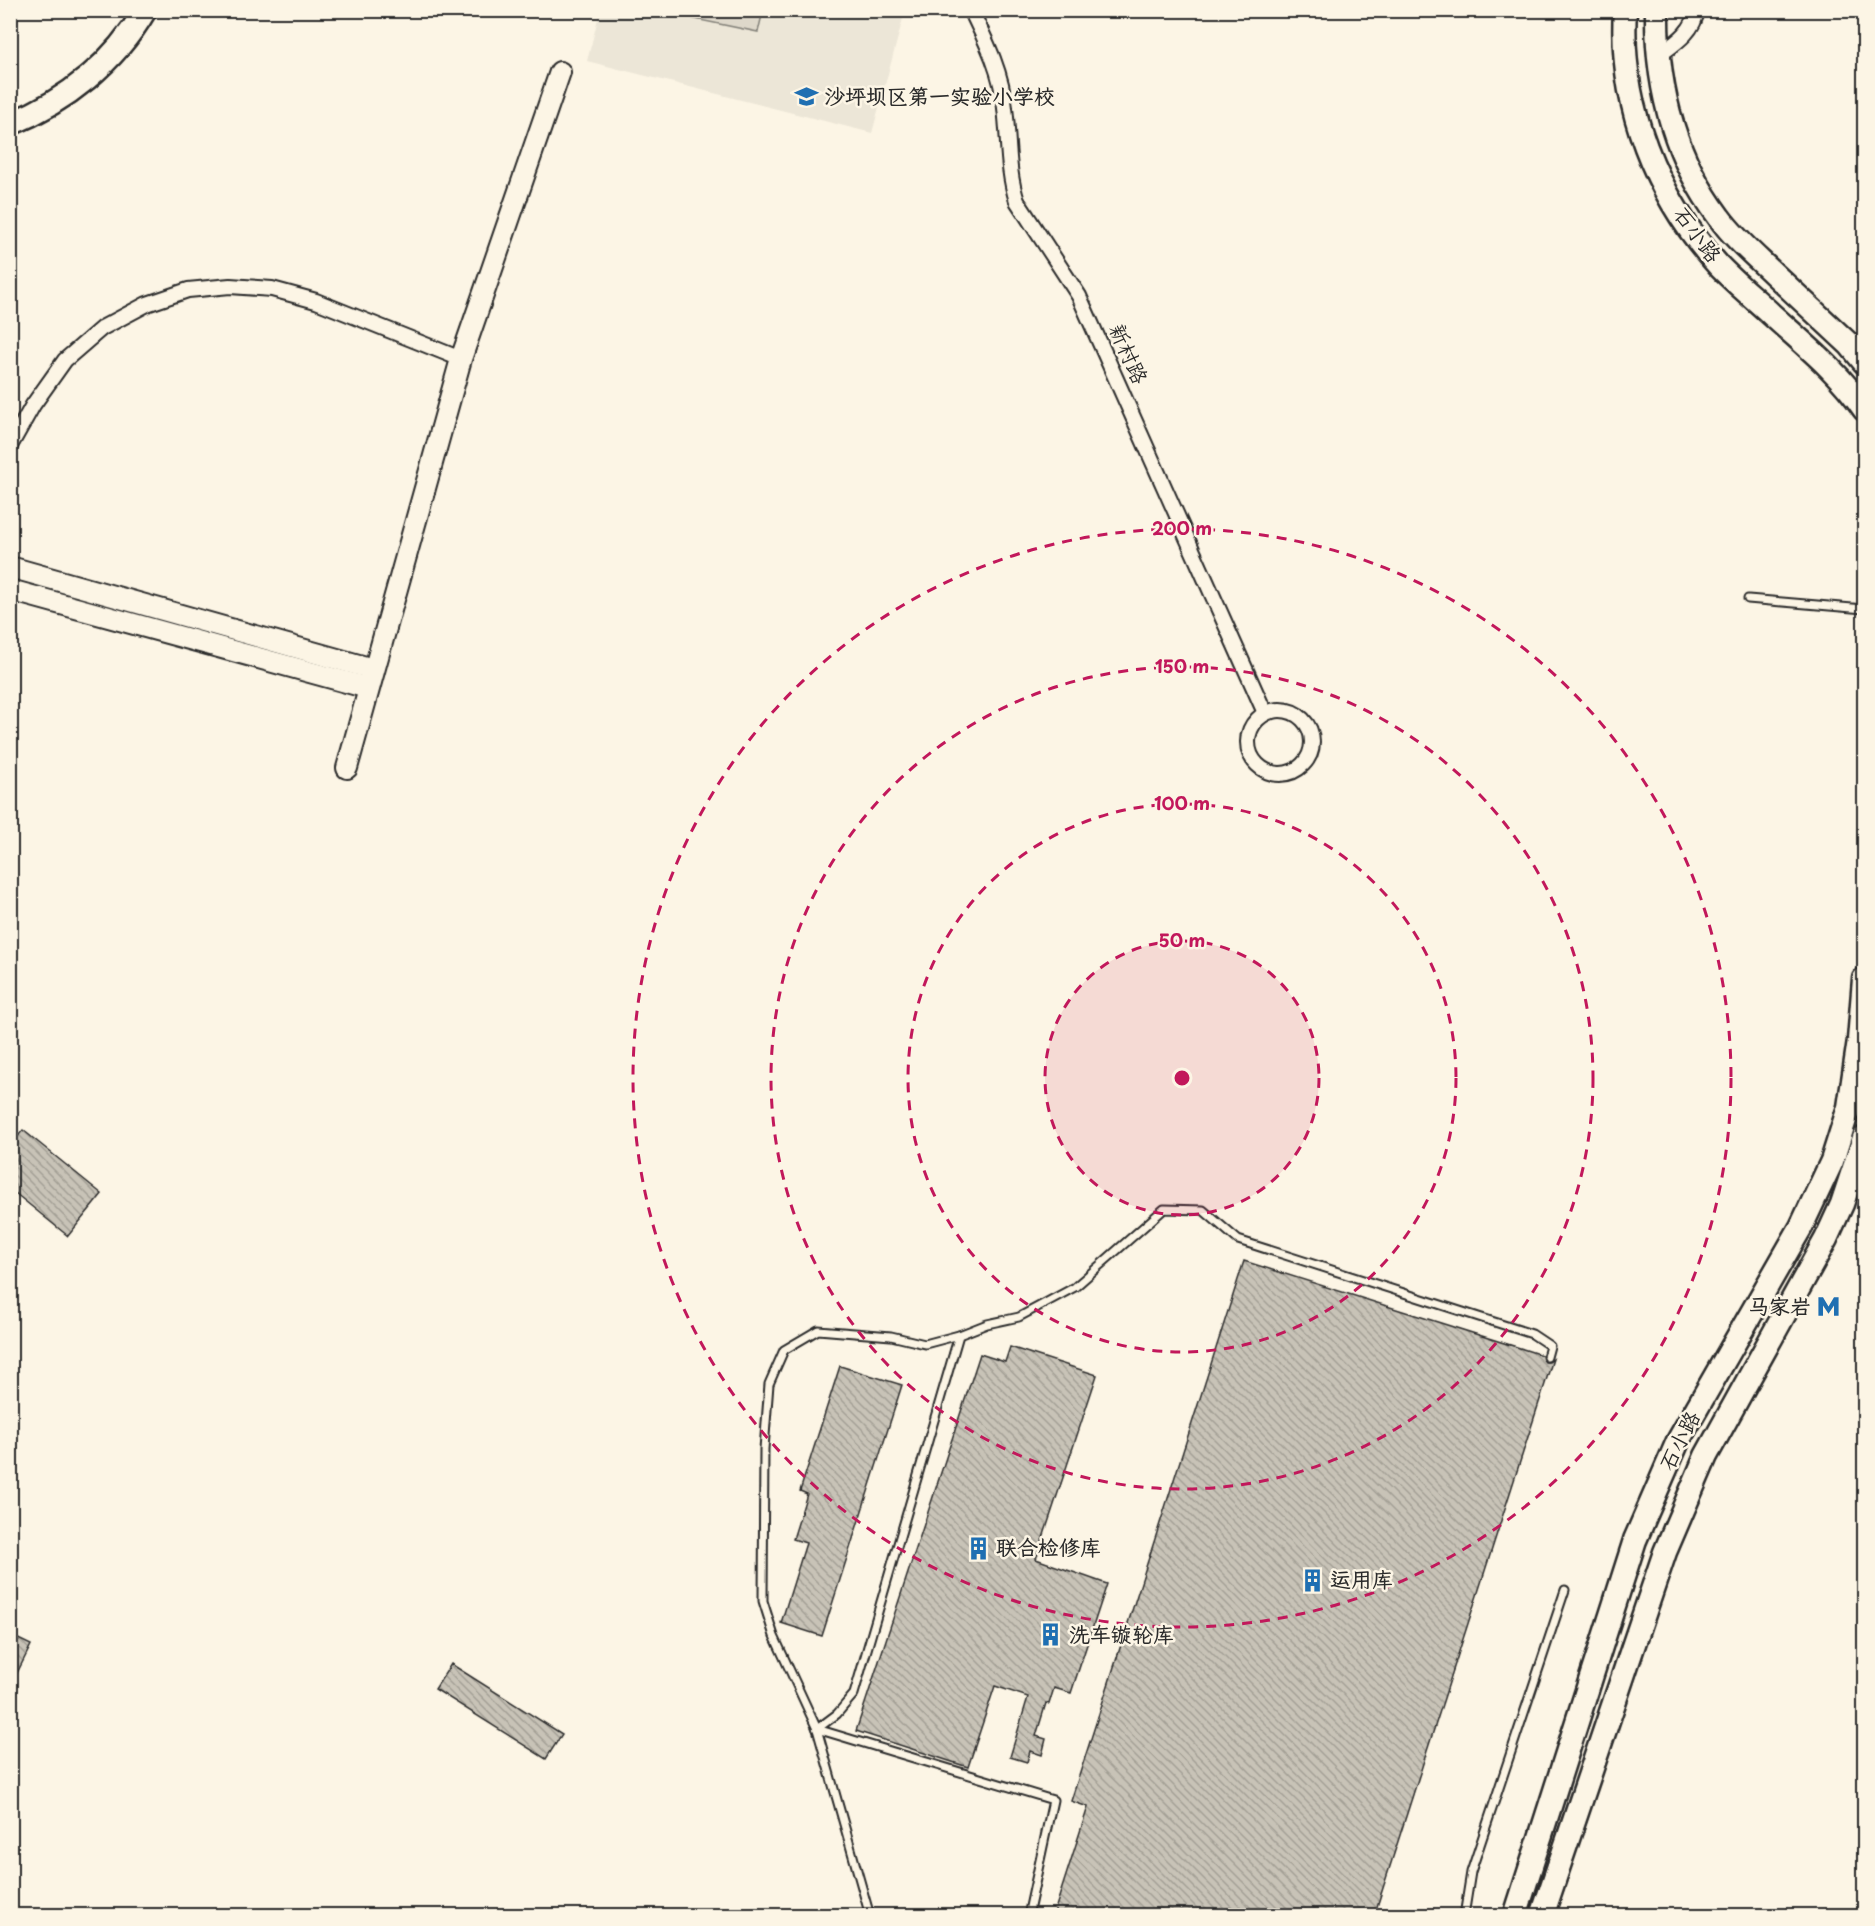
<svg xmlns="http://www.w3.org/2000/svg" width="1875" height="1926" viewBox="0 0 1875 1926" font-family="'Playpen Sans','LXGW WenKai TC',sans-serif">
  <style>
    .built { fill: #ece6d7 }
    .grass { fill: #ded8ca; stroke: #84827a; stroke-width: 1.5 }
    .building { fill: url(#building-back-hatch); stroke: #2b2b2b; stroke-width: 1.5 }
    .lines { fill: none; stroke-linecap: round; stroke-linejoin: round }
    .lane-casing { stroke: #2b2b2b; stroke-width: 11 }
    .street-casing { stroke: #2b2b2b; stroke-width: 18 }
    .secondary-casing { stroke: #2b2b2b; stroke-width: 24 }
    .primary-casing { stroke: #2b2b2b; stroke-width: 27 }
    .lane { stroke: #fcf5e5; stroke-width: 7 }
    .street { stroke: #fcf5e5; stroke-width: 14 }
    .secondary { stroke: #fcf5e5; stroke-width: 20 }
    .primary { stroke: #fcf5e5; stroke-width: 22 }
    .ring { fill: none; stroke: #c2185b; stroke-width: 3; stroke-dasharray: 10 8 }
    .labels { text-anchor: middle; stroke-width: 5; stroke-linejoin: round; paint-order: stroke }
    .poi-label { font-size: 21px; font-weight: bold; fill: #2b2b2b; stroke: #fcf5e5; text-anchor: start }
    .street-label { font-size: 21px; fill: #2b2b2b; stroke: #fcf5e5 }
    .centre { fill: #c2185b; stroke: #fcf5e5; stroke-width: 3 }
    .ring-label { font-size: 18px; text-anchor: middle; font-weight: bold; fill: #c2185b; stroke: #fcf5e5; stroke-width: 5; stroke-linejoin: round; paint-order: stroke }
  </style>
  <defs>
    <pattern id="building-back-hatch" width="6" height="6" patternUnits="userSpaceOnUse" patternTransform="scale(1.5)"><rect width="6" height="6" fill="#c8c3b7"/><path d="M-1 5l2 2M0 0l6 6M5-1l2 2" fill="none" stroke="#a39f95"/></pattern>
  </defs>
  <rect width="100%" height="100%" fill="#fcf5e5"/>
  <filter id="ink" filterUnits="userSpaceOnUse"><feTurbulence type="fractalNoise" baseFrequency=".0167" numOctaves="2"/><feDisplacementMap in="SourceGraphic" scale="12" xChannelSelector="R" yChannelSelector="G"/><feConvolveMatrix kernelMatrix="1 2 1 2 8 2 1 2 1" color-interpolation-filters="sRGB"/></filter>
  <g filter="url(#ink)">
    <!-- built -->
    <polygon class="built" points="600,11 905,11 872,133 587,61"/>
    <!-- grass -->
    <polygon class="grass" points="672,10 763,10 763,11 758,32 671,14"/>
    <!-- building -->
    <g class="building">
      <polygon points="23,1130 102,1194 68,1236 10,1189 10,1146"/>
      <polygon points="1244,1261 1542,1355 1545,1362 1549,1362 1553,1359 1374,1916 1053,1916 1088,1807 1071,1801"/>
      <polygon points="1010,1347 1097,1375 1036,1559 1107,1584 1071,1693 1054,1688 1049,1704 1046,1703 1036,1736 1046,1739 1042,1755 1030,1751 1027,1762 1010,1757 1028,1697 995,1686 968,1767 856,1731 980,1354 1005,1362"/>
      <polygon points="840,1366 902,1385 822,1636 781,1623 806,1543 793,1539 807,1494 800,1491"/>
      <polygon points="10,1635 31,1645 10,1687"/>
      <polygon points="451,1664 562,1734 546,1759 435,1689"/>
    </g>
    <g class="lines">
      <defs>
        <g id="lane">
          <polyline points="1748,599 1864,609"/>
          <polyline points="817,1729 837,1714 854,1694 959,1335"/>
          <polyline points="817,1729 1053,1800 1028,1916"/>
          <polyline points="870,1916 817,1729 774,1636 763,1601 764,1449 769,1384 784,1350 818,1330 891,1336 925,1344 959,1335 987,1324 1019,1317 1075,1287 1164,1209 1203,1210 1238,1240 1532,1334 1550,1346 1547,1357"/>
          <polyline points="1464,1916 1471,1872 1565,1590"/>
        </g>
        <g id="street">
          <path d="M971,10c15,31 31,63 34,98 4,31 2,63 12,93l62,95 186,417"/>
          <path d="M1658,56c16,-12 36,-24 39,-46"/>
          <polyline points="10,446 33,405 65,360 102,328 147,304 188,290 230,286 272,289 316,301 461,359"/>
          <circle cx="1280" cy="742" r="32"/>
        </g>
        <g id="secondary">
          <polyline points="10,567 373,669"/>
          <polyline points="10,590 368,688"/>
          <polyline points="347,768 461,359 560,72"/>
        </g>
        <g id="primary">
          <path d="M1625,10c-6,95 31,186 93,255 17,18 36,33 54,50 32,29 68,58 92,94"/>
          <path d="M1657,10c-1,75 17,147 62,207 15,21 35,38 54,56 26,24 51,48 77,72l14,17"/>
          <path d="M10,124c56,-23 104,-61 135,-114"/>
          <polyline points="1515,1916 1635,1540 1678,1441 1801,1227 1832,1161 1849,1107 1859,1040 1864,979"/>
          <polyline points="1542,1916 1665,1552 1706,1456 1826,1239 1842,1204 1864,1138"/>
        </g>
      </defs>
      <!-- lane casing -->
      <use href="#lane" class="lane-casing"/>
      <!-- street casing -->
      <use href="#street" class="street-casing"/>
      <!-- secondary casing -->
      <use href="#secondary" class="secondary-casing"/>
      <!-- primary casing -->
      <use href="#primary" class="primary-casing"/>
      <!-- lane -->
      <use href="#lane" class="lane"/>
      <!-- street -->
      <use href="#street" class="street"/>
      <!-- secondary -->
      <use href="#secondary" class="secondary"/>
      <!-- primary -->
      <use href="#primary" class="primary"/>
    </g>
  </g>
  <!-- distance rings -->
  <circle cx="1182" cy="1078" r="137" fill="#c2185b" fill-opacity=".12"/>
  <g class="ring">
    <circle cx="1182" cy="1078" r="137"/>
    <circle cx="1182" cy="1078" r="274"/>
    <circle cx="1182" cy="1078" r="411"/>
    <circle cx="1182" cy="1078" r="549"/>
  </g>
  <!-- icons -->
  <defs>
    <symbol id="school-bare" viewBox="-9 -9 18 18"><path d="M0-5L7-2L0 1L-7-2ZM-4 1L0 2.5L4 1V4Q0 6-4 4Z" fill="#1f6fb2" stroke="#fcf5e5" stroke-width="2.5" paint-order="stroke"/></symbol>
    <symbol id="metro-bare" viewBox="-9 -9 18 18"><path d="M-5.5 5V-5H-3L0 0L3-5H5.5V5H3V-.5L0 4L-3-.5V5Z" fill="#1f6fb2" stroke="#fcf5e5" stroke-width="2.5" paint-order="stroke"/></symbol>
    <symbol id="building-bare" viewBox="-9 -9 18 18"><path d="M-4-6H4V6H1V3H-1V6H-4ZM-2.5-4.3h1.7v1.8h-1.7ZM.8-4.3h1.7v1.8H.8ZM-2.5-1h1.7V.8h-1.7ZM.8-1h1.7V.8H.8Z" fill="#1f6fb2" stroke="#fcf5e5" stroke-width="2.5" paint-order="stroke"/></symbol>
  </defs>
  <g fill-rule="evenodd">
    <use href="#school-bare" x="790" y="80" width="33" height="33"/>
    <use href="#metro-bare" x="1812" y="1290" width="33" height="33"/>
    <use href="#building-bare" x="962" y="1532" width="33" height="33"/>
    <use href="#building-bare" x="1296" y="1564" width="33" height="33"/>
    <use href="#building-bare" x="1034" y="1618" width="33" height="33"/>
  </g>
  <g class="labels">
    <!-- poi labels -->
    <g class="poi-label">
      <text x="824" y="104">沙坪坝区第一实验小学校</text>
      <text x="1811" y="1314" text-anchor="end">马家岩</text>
      <text x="996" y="1555">联合检修库</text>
      <text x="1330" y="1587">运用库</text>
      <text x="1069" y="1642">洗车镟轮库</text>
    </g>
    <!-- street labels -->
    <g class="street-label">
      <text transform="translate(1697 235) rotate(53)" y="7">石小路</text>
      <text transform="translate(1128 354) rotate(66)" y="7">新村路</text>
      <text transform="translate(1680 1441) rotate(-63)" y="7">石小路</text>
    </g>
  </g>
  <circle cx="1182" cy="1078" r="9" class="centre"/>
  <g class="ring-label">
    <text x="1182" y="535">200 m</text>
    <text x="1182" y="673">150 m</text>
    <text x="1182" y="810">100 m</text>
    <text x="1182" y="947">50 m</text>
  </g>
  <!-- margin -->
  <rect width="1875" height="1926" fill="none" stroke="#fcf5e5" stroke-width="36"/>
  <rect x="18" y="18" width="1839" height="1890" fill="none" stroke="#2b2b2b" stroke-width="2" filter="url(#ink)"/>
</svg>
